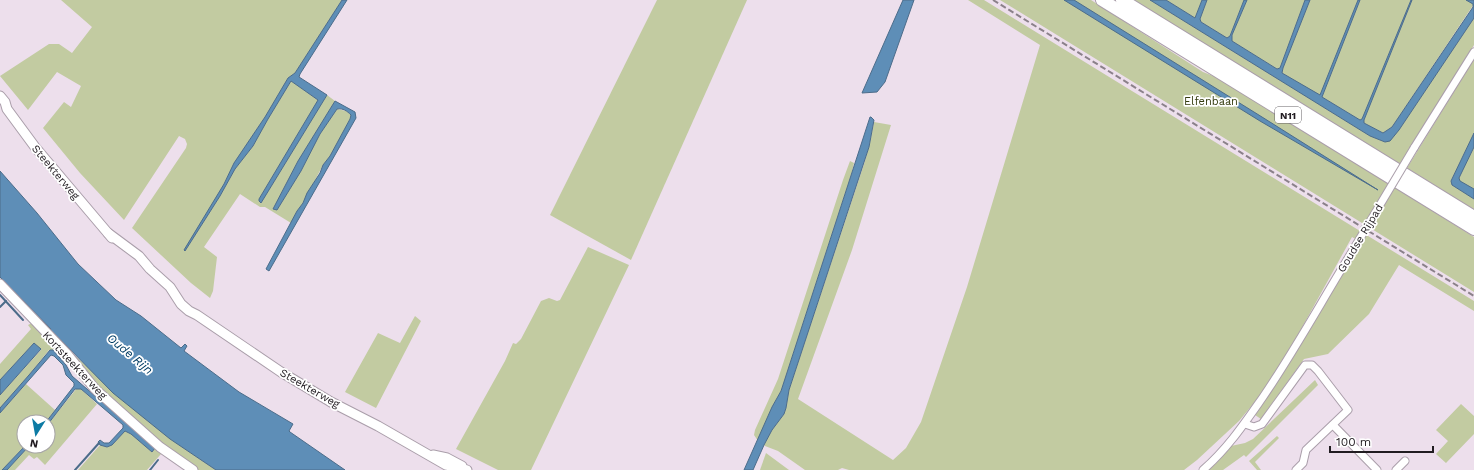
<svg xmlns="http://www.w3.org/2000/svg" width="1474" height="470" viewBox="0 0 1474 470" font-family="'Work Sans',sans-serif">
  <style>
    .green { fill: #c2cba1 }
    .water { fill: #5e8eb7; stroke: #4c6c8a }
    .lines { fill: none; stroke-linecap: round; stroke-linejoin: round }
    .stream { stroke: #4c6c8a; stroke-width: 2 }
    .street-casing { stroke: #aa9eaa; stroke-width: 9 }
    .secondary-casing { stroke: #aa9eaa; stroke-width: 11 }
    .highway-casing { stroke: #aa9eaa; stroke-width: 14 }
    .street { stroke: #fff; stroke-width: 7 }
    .secondary { stroke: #fff; stroke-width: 9 }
    .highway { stroke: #fff; stroke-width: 12 }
    .rail { stroke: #8b818a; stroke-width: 2; stroke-dasharray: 6 3; stroke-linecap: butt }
    .street-bridge-casing { stroke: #aa9eaa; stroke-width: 9; stroke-linecap: butt }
    .street-bridge { stroke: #fff; stroke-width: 7 }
    .labels { text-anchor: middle; stroke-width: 3.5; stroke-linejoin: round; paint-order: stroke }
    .shield { fill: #fff; stroke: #646064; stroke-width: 1 }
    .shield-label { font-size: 10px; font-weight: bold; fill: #211c21 }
    .park-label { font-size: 11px; fill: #353c0f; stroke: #fff }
    .street-label { font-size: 11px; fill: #211c21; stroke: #fff }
    .water-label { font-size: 12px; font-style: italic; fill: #003c64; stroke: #fff }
  </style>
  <rect width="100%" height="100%" fill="#eddfec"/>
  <!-- green -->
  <g class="green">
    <polygon points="61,0 342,0 295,73 288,78 265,117 234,163 224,184 185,251 220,196 235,169 253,146 268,119 291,81 318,100 259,199 261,203 327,95 335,101 298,161 273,209 277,210 301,171 320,134 337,109 346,111 351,115 350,119 330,156 323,165 303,203 297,211 291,223 265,207 260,207 240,194 204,247 217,257 213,291 210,298 191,283 132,228 186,148 187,144 185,139 179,136 124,220 80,173 43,128 64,102 71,107 81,86 57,72 28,110 0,76 49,44 59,44 72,53 92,27"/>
    <polygon points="657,0 747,0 631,260 550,215"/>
    <polygon points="968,0 984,0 1474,301 1474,311 1399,265 1369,314 1328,354 1304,359 1261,419 1255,415 1361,242 1352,237 1273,380 1239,421 1197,460 1184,470 849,470 842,468 838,470 805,470 778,451 765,446 764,445 772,430 784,414 786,408 789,390 864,164 869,147 874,122 891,125 852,250 798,399 893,460 906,448 921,422 967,287 1040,45"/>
    <polygon points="1000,0 1091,0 1203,72 1221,79 1474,237 1474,292"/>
    <polygon points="1132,0 1150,0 1370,136 1385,142 1399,130 1474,18 1474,45 1414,145 1400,164"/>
    <polygon points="1166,0 1202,0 1195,18"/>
    <polygon points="1207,0 1244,0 1230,36 1227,38 1201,22 1200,19"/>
    <polygon points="1247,0 1305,0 1280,68 1277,69 1232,41 1232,35"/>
    <polygon points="1310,0 1358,0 1320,96 1282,73 1283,68"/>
    <polygon points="1360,0 1411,0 1362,119 1360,120 1322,97"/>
    <polygon points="1412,0 1466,0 1474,4 1392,127 1383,133 1364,123 1364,120"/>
    <polygon points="1474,59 1474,133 1451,181 1452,185 1474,199 1474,210 1407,168"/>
    <polygon points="1474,147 1474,189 1459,181 1459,178"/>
    <polygon points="850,161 854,163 852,172 781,391 772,407 758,441 754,435 755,430 778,379 843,180"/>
    <polygon points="588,247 629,265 531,470 498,470 456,449 505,361 513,343 516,344 521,339 541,301 549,298 557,301 560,300"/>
    <path d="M3,281l48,48 11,14c48,46 98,91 154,127h-18l-27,-18 -69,-60 -100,-110z"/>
    <polygon points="415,316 421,321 376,408 345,392 378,333 400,343"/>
    <polygon points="32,323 55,345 53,350 49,350 29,375 0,408 0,395 41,350 34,343 0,380 0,364 31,329 28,325"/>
    <polygon points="1315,380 1318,385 1246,457 1244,455 1223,470 1209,470 1231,446 1245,443 1253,439"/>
    <polygon points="26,384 55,410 46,422 24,422 25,446 2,470 0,470 0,413"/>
    <polygon points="77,388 81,389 97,404 45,465 37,457 34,459 29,455 15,470 7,470 29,446 48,446 48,424"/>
    <polygon points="1461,404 1474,416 1474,434 1446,463 1436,454 1448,441 1436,430"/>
    <polygon points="125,431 131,434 152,452 155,448 161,454 147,470 78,470 100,445 107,447 112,445"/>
    <polygon points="1277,436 1279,438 1255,462 1261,470 1257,470 1249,461"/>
    <polygon points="766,453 789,470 760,470"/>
  </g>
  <!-- water -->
  <g class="water">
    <polygon points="342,0 347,0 300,74 299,77 327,95 261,203 259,201 259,199 318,100 291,81 268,119 253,146 235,169 220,196 185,251 184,250 224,184 234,163 265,117 288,78 295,73"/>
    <polygon points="903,0 914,0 885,82 877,92 862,93"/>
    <polygon points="1064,0 1074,0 1262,117 1378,190 1260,121"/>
    <polygon points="1150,0 1166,0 1195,18 1202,0 1207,0 1200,19 1201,22 1227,38 1230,36 1244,0 1247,0 1232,35 1232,41 1277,69 1280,68 1305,0 1310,0 1283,68 1282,73 1320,95 1358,0 1360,0 1322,97 1360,120 1362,119 1411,0 1412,0 1364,120 1364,123 1383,133 1392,127 1473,7 1473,4 1466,0 1474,0 1474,18 1399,130 1390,141 1385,142 1370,136"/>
    <path d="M335,101l20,11 1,6 -87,153 -3,-2 31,-58 6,-8 4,-10 13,-20 3,-8 7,-9 20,-37 1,-4c-4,-4 -8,-7 -14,-6l-17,25 -19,37 -24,39 -4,-1 25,-48z"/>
    <polygon points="870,117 871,117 874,120 869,147 789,390 786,408 784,414 772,430 764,445 753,470 744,470 772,407 781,391"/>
    <polygon points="1474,133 1474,147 1459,178 1460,181 1474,189 1474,199 1452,185 1451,181"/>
    <polygon points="0,171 37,213 78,264 116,300 141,316 181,348 185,344 187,346 184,351 239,392 293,424 289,431 290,432 345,470 216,470 170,439 113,393 54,333 51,334 49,332 51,329 0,277"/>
    <polygon points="34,343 41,349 0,395 0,380"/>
    <polygon points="50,350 53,350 66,365 72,376 155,448 152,452 131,434 125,431 112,445 107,447 100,445 98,442 100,440 104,443 109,443 123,428 123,425 81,389 75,389 48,424 48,422 46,422 74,386 74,383 66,375 63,365 54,356 51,355 0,413 0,408 29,375"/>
    <polygon points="25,446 29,446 7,470 2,470"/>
  </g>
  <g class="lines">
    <!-- stream -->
    <g class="stream">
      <polyline points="0,295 23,320"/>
      <polyline points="0,307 6,301"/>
      <polyline points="75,470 99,443"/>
      <polyline points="150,470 158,460"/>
    </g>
    <defs>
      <g id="street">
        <polyline points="1414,148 1474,52"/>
        <polyline points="1245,424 1254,427 1262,424 1305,365 1312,365 1318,371 1348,410 1306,450 1303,463 1296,470"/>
        <polyline points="1333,425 1377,470"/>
        <path d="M1203,470c25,-22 41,-46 60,-73 30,-44 56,-91 84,-137"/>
        <polyline points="1396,470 1405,461"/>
      </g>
      <g id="secondary">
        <polyline points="0,96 5,102 7,109 35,147 112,238"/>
        <polyline points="108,233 139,256 150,269 170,287 181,304 189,311 197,315 281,372 331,402 378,426 446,465 467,470"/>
        <polyline points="0,284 67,354 95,389 160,447 193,470"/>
        <polyline points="433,455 447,458 462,466"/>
      </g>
      <g id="highway">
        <polyline points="1102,0 1474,229"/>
        <polyline points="1122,0 1474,217"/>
      </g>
    </defs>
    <!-- street casing -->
    <use href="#street" class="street-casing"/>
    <!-- secondary casing -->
    <use href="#secondary" class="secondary-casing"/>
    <!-- highway casing -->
    <use href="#highway" class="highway-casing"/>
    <!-- street -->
    <use href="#street" class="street"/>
    <!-- secondary -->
    <use href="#secondary" class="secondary"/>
    <!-- highway -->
    <use href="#highway" class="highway"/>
    <!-- rail -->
    <polyline class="rail" points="993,0 1474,296"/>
    <defs>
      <polyline id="street-bridge" points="1347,260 1414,148"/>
    </defs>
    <!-- street-bridge casing -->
    <use href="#street-bridge" class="street-bridge-casing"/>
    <!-- street-bridge -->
    <use href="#street-bridge" class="street-bridge"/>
  </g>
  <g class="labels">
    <!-- shield labels -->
    <rect class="shield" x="1275" y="107" width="26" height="16" rx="3"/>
    <g class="shield-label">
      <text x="1288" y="119">N11</text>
    </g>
    <!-- park labels -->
    <g class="park-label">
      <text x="1211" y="105">Elfenbaan</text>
    </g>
    <!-- street labels -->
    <g class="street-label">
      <text transform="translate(56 172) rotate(50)" y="4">Steekterweg</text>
      <text transform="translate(1360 238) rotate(-59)" y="4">Goudse Rijpad</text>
      <text transform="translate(75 365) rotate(47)" y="4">Kortsteekterweg</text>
      <text transform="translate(310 388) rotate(30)" y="4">Steekterweg</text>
    </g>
    <!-- water labels -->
    <g class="water-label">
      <text transform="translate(130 354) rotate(40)" y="4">Oude Rijn</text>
    </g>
  </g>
  <!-- north arrow -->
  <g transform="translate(36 434) rotate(191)"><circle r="19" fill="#ffffff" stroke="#a6a4a6"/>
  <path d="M0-3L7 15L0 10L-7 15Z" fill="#0d7ba4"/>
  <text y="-6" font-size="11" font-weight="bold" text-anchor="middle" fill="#211c21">N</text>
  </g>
  <!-- scale -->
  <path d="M1330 446v6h103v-6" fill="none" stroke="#211c21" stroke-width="2"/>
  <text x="1336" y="446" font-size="12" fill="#211c21" stroke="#ffffff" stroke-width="3" paint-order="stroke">100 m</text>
</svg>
